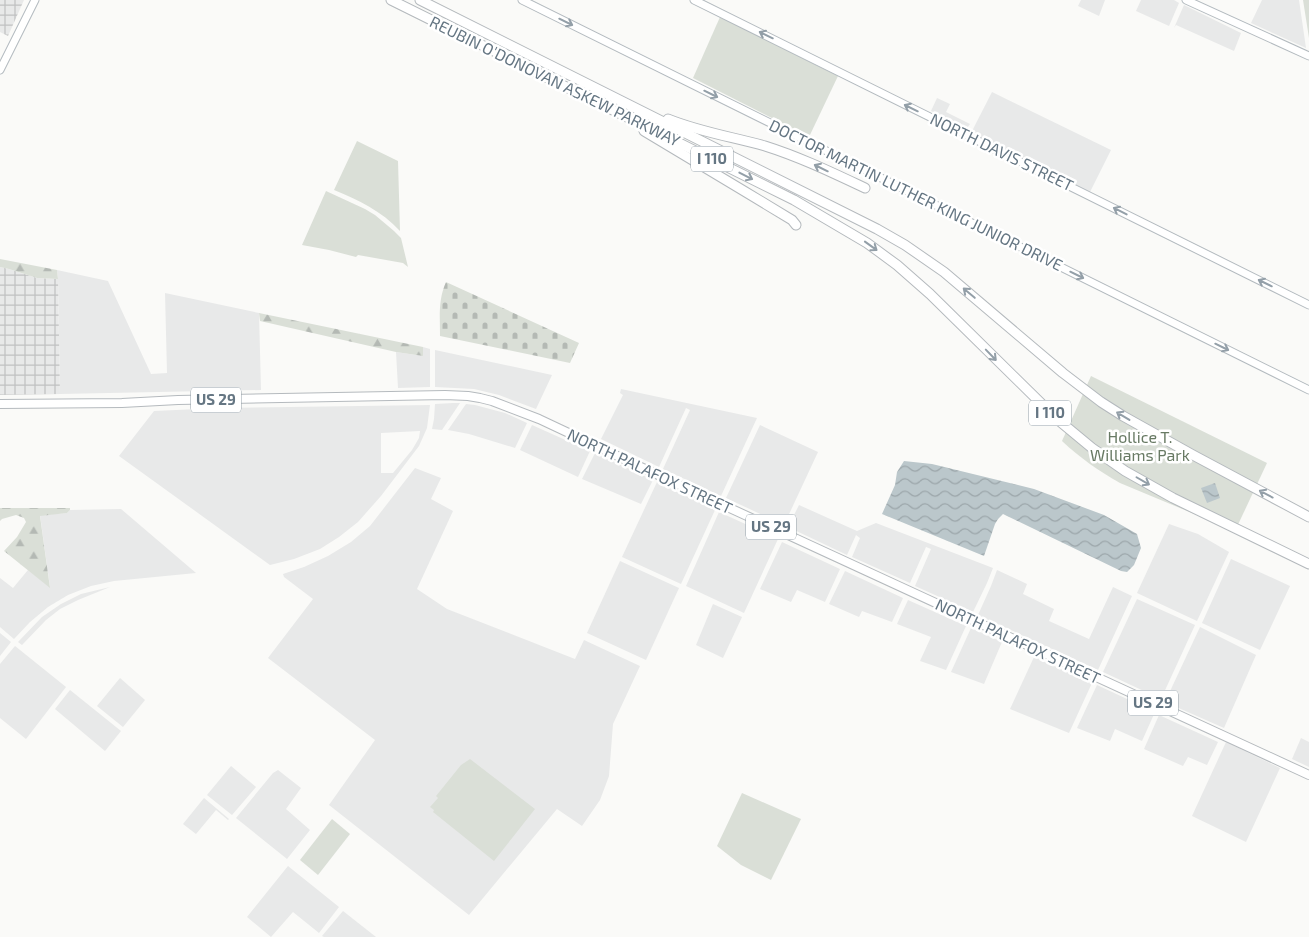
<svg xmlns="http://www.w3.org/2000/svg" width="1309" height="937" viewBox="0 0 1309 937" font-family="'Exo 2',sans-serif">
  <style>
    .built { fill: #e8e9e9; fill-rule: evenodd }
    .industrial { fill: url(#industrial-grid) }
    .green { fill: #dadfd7 }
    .forest { fill: url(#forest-firs) }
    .cemetery { fill: url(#cemetery-stones) }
    .water { fill: url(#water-waves) }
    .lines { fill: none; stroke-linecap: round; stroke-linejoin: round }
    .secondary-casing { stroke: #b3babf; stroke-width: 9 }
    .primary-casing { stroke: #b5babe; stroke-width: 10 }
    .highway-casing { stroke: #b4b9bd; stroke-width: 11 }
    .secondary { stroke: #fff; stroke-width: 7 }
    .primary { stroke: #fff; stroke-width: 8 }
    .highway { stroke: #fff; stroke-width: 9 }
    .oneway { stroke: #939fa8 }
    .labels { text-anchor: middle; stroke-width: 5; stroke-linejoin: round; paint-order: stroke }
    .shield { fill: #fff; stroke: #939fa8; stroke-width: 1 }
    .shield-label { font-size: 15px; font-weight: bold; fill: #657683 }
    .street-label { font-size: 16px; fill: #657683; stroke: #fff }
    .park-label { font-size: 16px; fill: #687a64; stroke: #fff }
  </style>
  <defs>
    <pattern id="industrial-grid" width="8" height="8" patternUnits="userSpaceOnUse" patternTransform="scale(1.25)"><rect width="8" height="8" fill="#e8e9e9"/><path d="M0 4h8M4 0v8" fill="none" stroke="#c0c1c2"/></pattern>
    <pattern id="forest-firs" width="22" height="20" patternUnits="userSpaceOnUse" patternTransform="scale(1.25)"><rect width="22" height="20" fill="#dadfd7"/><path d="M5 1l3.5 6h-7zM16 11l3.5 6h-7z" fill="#b4b9b4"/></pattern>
    <pattern id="cemetery-stones" width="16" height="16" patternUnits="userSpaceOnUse" patternTransform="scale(1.25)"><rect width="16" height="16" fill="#dadfd7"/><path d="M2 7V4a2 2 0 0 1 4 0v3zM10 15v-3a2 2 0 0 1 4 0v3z" fill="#b4b9b4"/></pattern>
    <pattern id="water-waves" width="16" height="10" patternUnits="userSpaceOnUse" patternTransform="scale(1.25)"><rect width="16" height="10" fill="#bbc7cb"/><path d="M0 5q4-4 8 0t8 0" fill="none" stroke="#9ca6aa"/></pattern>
  </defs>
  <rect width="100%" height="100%" fill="#fafaf8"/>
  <!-- built -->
  <g class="built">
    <polygon points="1081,0 1105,0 1099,16 1078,6"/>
    <polygon points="1141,0 1174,0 1179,3 1169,26 1136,11"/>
    <polygon points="1262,0 1299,0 1306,48 1251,23"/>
    <polygon points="1184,5 1241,33 1234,51 1176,25 1174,28"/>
    <polygon points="992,92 1111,150 1090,192 971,133"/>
    <polygon points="937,98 950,104 946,112 970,124 967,128 931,111"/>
    <polygon points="57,270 108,281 151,374 167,373 165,293 259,313 261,390 60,394 58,279"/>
    <polygon points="423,347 430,349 430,387 398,388 396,352 423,356"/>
    <polygon points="435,350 552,375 536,409 499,395 474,389 435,387"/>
    <polygon points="621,389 757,418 721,496 663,469 690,410 686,408 659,467 601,439 623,395 620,393"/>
    <polygon points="453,403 460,403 442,430 432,429 434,419 435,404"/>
    <polygon points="466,404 475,405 505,413 527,423 515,448 469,434 448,430"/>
    <path d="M430,405l-3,23 -8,18 -38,50 -23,26 -19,15 -19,12 -26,10 -24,6 -151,-109 35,-45 66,-3zM420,431l-1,7 -7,12 -19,23h-12v-40z"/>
    <polygon points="532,425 590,451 578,477 520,450"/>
    <polygon points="760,425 818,452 784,525 726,498"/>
    <polygon points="595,453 653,480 641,504 582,479"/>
    <polygon points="415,468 441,478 431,499 453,511 417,589 447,609 575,659 584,640 640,666 613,724 609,776 600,800 582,826 557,809 469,915 329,805 375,740 268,658 313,599 284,577 283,574 304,567 328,556 351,542 370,526"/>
    <polygon points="657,482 715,510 681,584 622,557"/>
    <polygon points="799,505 857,531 876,523 993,568 987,583 973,612 915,586 931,549 926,547 910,583 852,557 860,538 856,535 847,555 788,527"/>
    <polygon points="121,509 196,573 114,581 91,586 68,595 48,607 30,622 14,639 0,627 0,578 13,588 28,570 50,587 40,515 67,513 70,510"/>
    <polygon points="719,512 778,539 744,613 686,586"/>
    <polygon points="1169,524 1198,534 1229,552 1197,621 1137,593"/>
    <polygon points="782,542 840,569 825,602 797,590 791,602 760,589"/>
    <polygon points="1231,559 1290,586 1260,650 1202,623"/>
    <polygon points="620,561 679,588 646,660 587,633"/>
    <polygon points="997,570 1027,584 1023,594 1054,609 1049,621 1089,639 1113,587 1132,596 1098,670 978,615 991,586"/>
    <polygon points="845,571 903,598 892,622 862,611 859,617 829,604"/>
    <polygon points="110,587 78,600 60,609 46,620 22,645 18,642 42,617 61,604 81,594"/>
    <polygon points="1137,599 1195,625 1161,699 1103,672"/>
    <polygon points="908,600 966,626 946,670 920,661 931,637 897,624"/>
    <polygon points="713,604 742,617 723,658 696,645"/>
    <polygon points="1200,627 1256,655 1224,728 1165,702"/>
    <polygon points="971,628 1002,642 984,684 951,672"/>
    <polygon points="0,633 11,642 0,656"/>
    <polygon points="15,646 66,687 26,739 0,718 0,664"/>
    <polygon points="1034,657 1092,683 1069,733 1010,709"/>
    <polygon points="120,678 145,700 123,727 97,706"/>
    <polygon points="1097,685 1155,712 1142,741 1115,729 1110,741 1077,728"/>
    <polygon points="70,690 121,731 105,751 55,709"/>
    <polygon points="1159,715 1218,742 1207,765 1188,757 1183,766 1144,749"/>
    <polygon points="1301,738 1309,742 1309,767 1292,759"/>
    <polygon points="1226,742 1280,768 1246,842 1192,816"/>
    <polygon points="231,766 256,787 232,815 207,795"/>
    <polygon points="278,770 301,788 286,809 310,830 287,859 236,818 273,773"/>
    <polygon points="204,798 229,819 228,820 216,810 196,834 183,824"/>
    <polygon points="288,866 339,907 319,933 293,912 271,937 247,917"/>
    <polygon points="343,911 376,937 324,937 322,936"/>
  </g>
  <!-- industrial -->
  <g class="industrial">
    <polygon points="0,0 24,0 8,36 0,32"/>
    <polygon points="0,267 9,269 37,278 58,279 60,394 0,395"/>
  </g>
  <!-- green -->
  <g class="green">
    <polygon points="1303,0 1309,0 1309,38"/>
    <polygon points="720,17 838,76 809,137 693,78"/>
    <path d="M357,141l41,20 2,70c-18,-20 -42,-31 -66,-41z"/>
    <polygon points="326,191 365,209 375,215 394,231 401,238 408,267 403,263 358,255 356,257 329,250 302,245"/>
    <path d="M1091,376l176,87 -32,68 -115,-48c-21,-12 -40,-25 -58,-42z"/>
    <polygon points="470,759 535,809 494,861 433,812 434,810 430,807 438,798 436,796 461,765"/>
    <polygon points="742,793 801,819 771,880 741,865 717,846"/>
    <polygon points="332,819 350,834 318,875 300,860"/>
  </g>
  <!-- forest -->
  <g class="forest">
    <polygon points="0,259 57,270 58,279 37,278 9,269 0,267"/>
    <polygon points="259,313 423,347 423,356 396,352 260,321"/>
    <polygon points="0,508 70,508 70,510 67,513 40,516 50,588 4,551 17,537 26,522 24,518 16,515 2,519 0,521"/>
  </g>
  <!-- cemetery -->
  <path class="cemetery" d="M446,282l133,61 -9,20 -130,-27c0,-19 -2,-36 6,-54z"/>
  <!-- water -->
  <g class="water">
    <polygon points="904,461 932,464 1034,489 1104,515 1137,534 1141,548 1134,565 1127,572 1121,571 1003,514 998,519 995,524 984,556 882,514 895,485 897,472"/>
    <polygon points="1215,483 1220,498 1207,503 1201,488"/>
  </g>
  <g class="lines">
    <defs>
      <g id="secondary">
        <polyline points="522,0 1309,390"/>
        <polyline points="694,0 1309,305"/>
        <polyline points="1186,0 1309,56"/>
        <polyline points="0,70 35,0"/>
      </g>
      <polyline id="primary" points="0,404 122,403 178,400 445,395 468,396 480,398 492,401 539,419 658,475 1309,775"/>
      <g id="highway">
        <polyline points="391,0 794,200 867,243 897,265 930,294 1057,419 1092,448 1125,471 1173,498 1309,564"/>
        <polyline points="420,0 877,229 905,245 944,272 1063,373 1101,402 1123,416 1193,455 1309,517"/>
        <path d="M668,119c32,13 65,18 97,27 35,11 68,27 100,42"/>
        <polyline points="644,131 744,191 792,220 796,225"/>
      </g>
    </defs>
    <!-- secondary casing -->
    <use href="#secondary" class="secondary-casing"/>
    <!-- primary casing -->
    <use href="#primary" class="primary-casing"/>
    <!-- highway casing -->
    <use href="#highway" class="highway-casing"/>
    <!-- secondary -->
    <use href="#secondary" class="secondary"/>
    <!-- primary -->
    <use href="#primary" class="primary"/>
    <!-- highway -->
    <use href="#highway" class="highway"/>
  </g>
  <!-- one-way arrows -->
  <defs><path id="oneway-shaft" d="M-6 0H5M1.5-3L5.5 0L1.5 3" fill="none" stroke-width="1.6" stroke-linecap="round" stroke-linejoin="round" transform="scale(1.25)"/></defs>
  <g class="oneway">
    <use href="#oneway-shaft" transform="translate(566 22) rotate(26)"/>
    <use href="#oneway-shaft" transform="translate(766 35) rotate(-154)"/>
    <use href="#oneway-shaft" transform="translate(711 94) rotate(26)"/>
    <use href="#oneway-shaft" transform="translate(911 108) rotate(-154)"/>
    <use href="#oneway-shaft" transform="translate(821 168) rotate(-154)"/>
    <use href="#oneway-shaft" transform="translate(746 176) rotate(27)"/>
    <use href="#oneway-shaft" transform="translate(1120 211) rotate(-153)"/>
    <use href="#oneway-shaft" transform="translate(871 246) rotate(36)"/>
    <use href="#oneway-shaft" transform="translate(1077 275) rotate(26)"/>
    <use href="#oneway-shaft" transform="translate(1265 283) rotate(-154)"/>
    <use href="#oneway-shaft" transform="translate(969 293) rotate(-140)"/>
    <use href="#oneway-shaft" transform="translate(1222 347) rotate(26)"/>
    <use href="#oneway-shaft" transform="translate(991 355) rotate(46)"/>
    <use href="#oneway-shaft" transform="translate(1123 416) rotate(-149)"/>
    <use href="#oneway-shaft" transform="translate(1143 481) rotate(30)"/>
    <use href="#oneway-shaft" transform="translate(1266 494) rotate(-152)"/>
  </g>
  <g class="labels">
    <!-- shield labels -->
    <g class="shield">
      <rect x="691" y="146.5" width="42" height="25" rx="4"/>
      <rect x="191" y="387.5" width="50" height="25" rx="4"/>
      <rect x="1029" y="400.5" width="42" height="25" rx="4"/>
      <rect x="746" y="514.5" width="50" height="25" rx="4"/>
      <rect x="1128" y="690.5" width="50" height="25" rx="4"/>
    </g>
    <g class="shield-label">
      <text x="712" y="164">I 110</text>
      <text x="216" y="405">US 29</text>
      <text x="1050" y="418">I 110</text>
      <text x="771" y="532">US 29</text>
      <text x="1153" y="708">US 29</text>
    </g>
    <!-- street labels -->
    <g class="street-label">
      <text transform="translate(555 81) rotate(26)" y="6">REUBIN O'DONOVAN ASKEW PARKWAY</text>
      <text transform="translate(1002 152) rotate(26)" y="6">NORTH DAVIS STREET</text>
      <text transform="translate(916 195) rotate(26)" y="6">DOCTOR MARTIN LUTHER KING JUNIOR DRIVE</text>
      <text transform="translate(650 471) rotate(25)" y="6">NORTH PALAFOX STREET</text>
      <text transform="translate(1018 641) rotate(25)" y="6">NORTH PALAFOX STREET</text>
    </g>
    <!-- park labels -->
    <g class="park-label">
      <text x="1140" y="443">Hollice T.<tspan x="1140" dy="18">Williams Park</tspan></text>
    </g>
  </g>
</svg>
